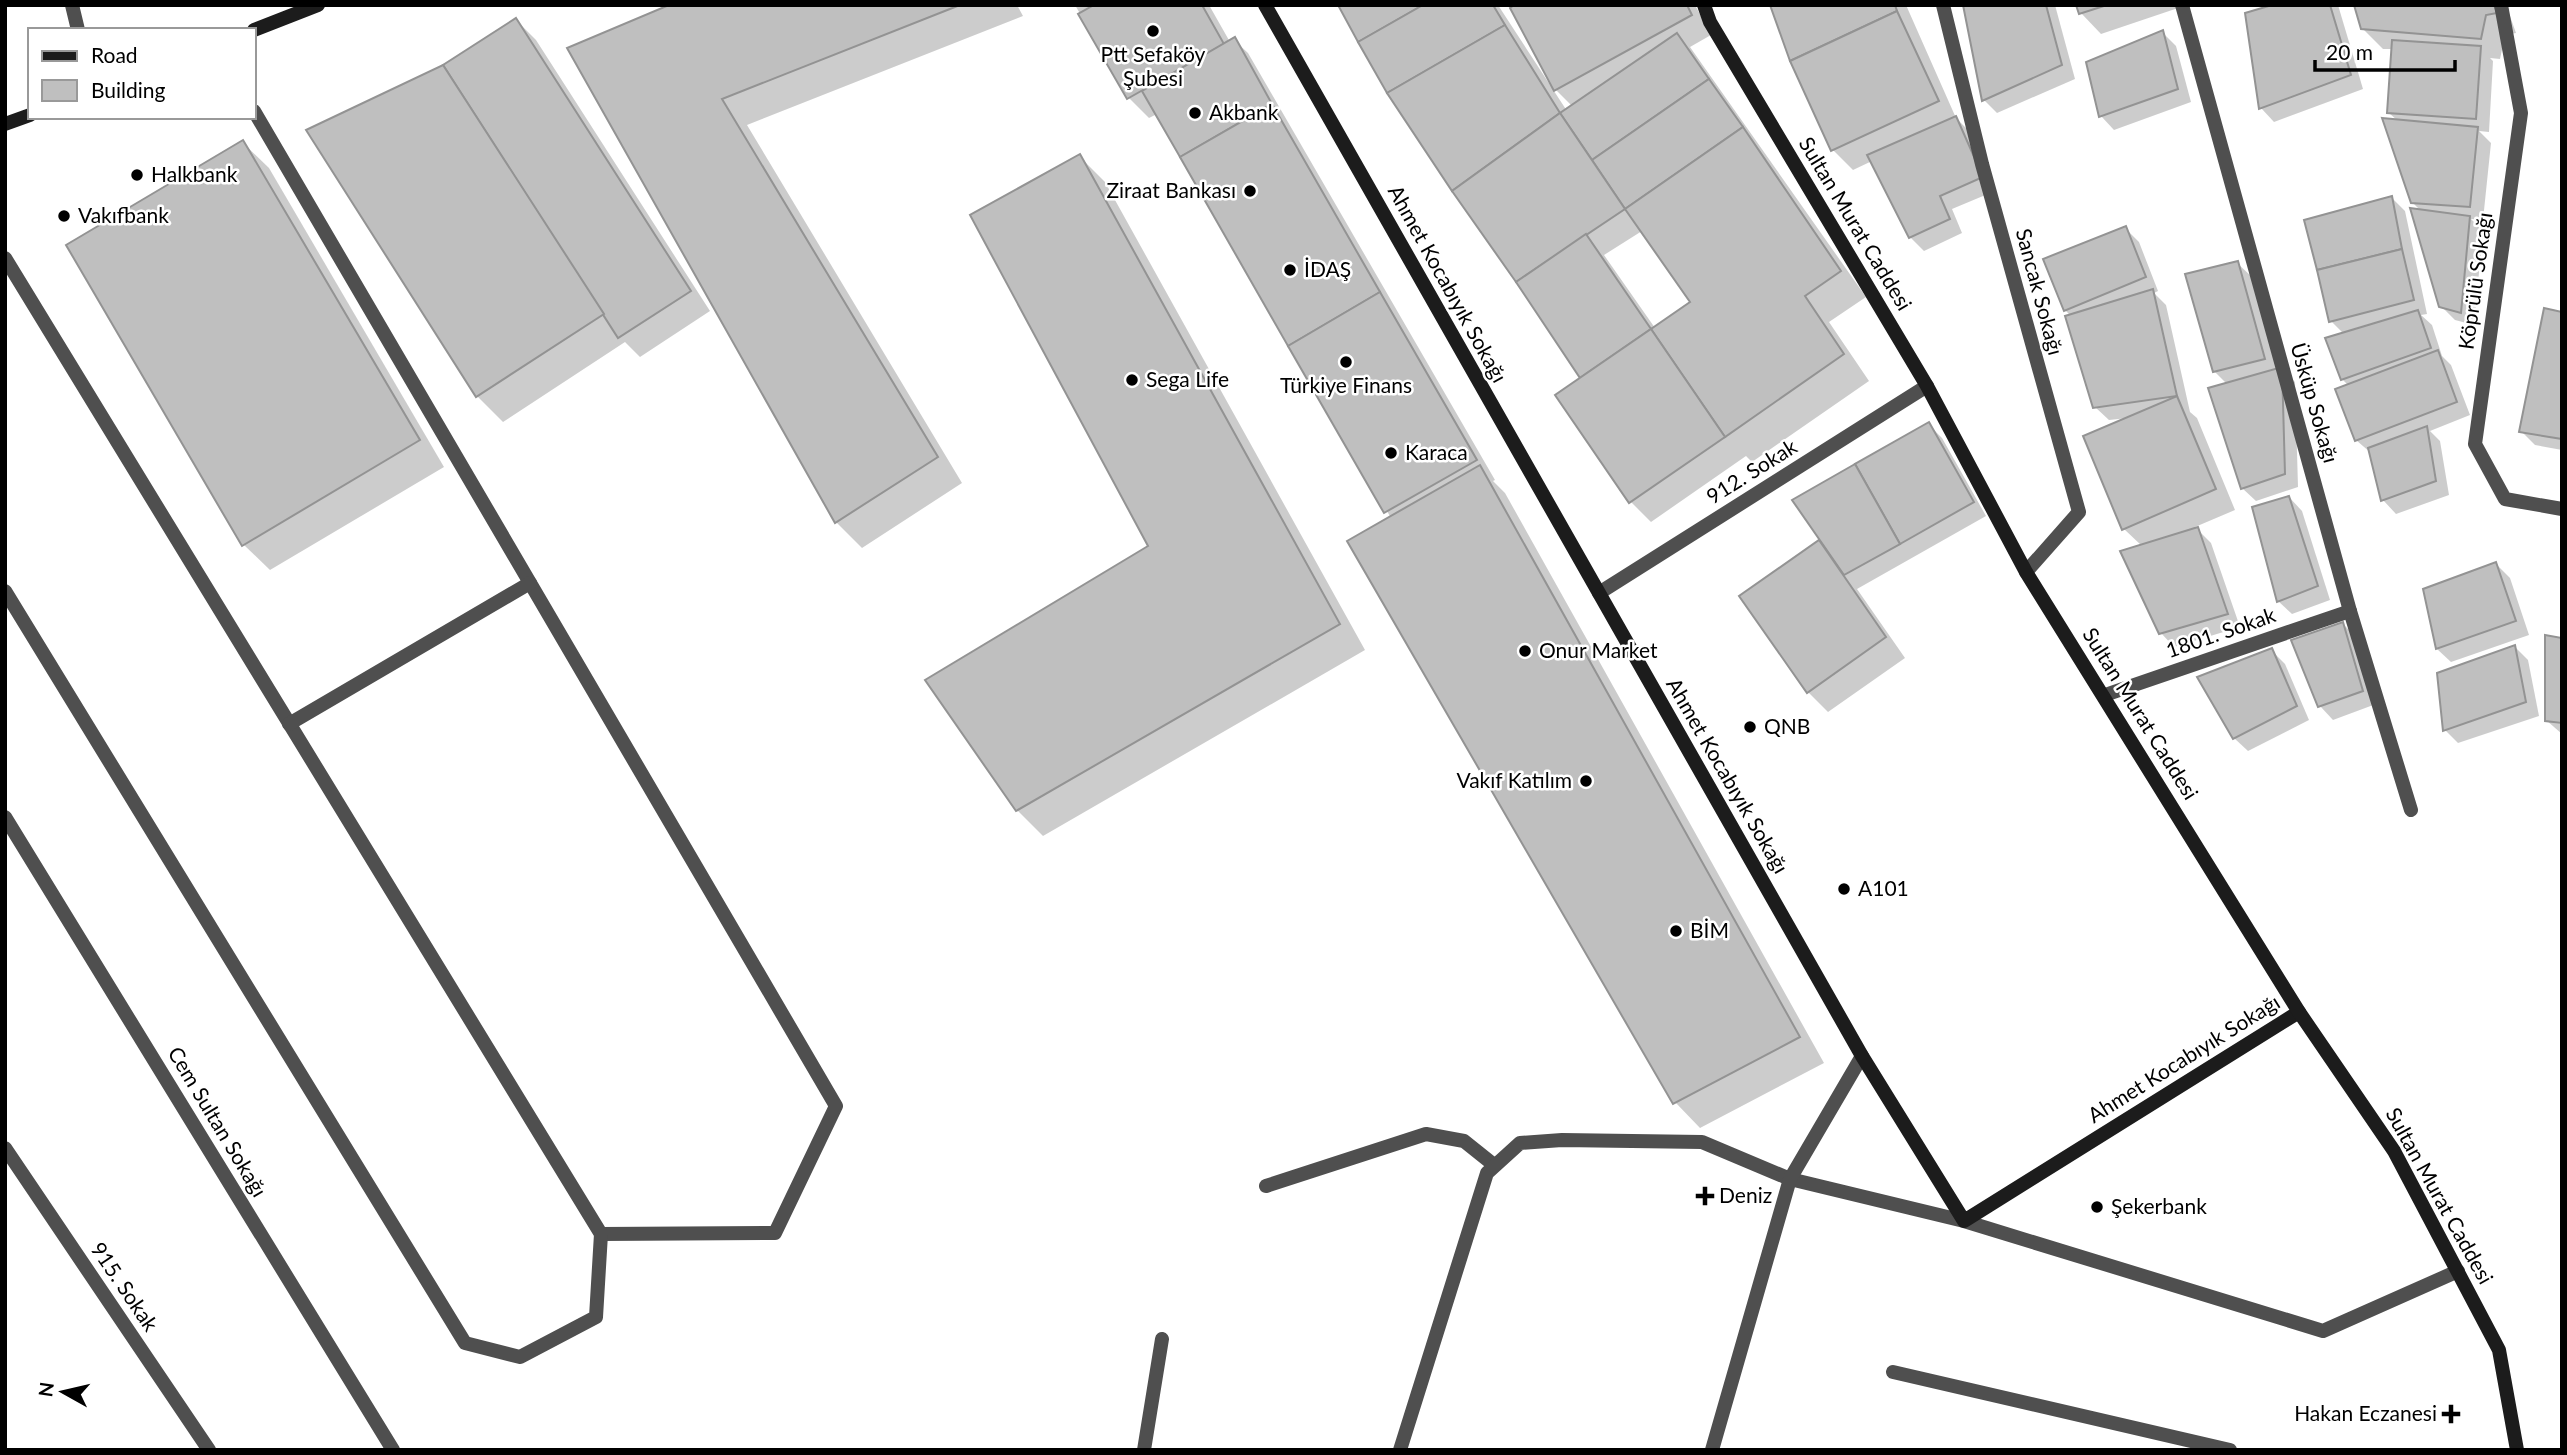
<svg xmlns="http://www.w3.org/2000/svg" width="2567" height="1455" viewBox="0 0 2567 1455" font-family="Lato,sans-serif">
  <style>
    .shadow { fill: #0003; fill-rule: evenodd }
    .building { fill: #bfbfbf; stroke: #939393; stroke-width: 2 }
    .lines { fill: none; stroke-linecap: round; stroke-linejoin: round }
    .lane { stroke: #4f4f4f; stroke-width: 14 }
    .street { stroke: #4f4f4f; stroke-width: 14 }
    .secondary { stroke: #1c1c1c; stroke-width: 14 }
    .poi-dot { fill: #000; stroke: #fff; stroke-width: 2.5 }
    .labels { text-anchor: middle; stroke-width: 5; stroke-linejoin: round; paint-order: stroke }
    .poi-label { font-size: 21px; fill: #000; stroke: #fff; text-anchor: start }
    .street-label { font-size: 21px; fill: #000; stroke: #fff }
  </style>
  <rect width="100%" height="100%" fill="#fff"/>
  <!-- shadow -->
  <g class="shadow">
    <polygon points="674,5 1017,5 1023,16 747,125 962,483 862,548 836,522 570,49"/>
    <polygon points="1075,5 1209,5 1230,42 1234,40 1248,53 1495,480 1493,481 1505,493 1824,1063 1700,1128 1675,1102 1391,518 1157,114 1149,118 1129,98"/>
    <path d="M1340,5h158l69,106 6,-4 -17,-17 -38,-85h177l16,30 -21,12 176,250 -37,25 40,59 -117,81 -6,-6 -95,66 -20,-20 -48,-124zM1642,231l50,71 -37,26 -51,-73z"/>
    <polygon points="1771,5 1906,5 1956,118 1969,131 1995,191 1952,209 1962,233 1924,251 1910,237 1872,161 1853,170 1833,150"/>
    <polygon points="1965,5 2055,5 2075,79 1997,113 1984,100"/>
    <polygon points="2078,5 2187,5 2101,34 2081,13"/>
    <polygon points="2279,5 2338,5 2363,89 2274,122 2261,108"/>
    <polygon points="2355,5 2506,5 2516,33 2505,35 2500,59 2490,58 2493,61 2489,132 2479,131 2491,143 2483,220 2471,219 2483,231 2474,325 2455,320 2441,306 2421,211 2412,202 2398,121 2389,113 2393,49 2383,49 2362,28"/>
    <polygon points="516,20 536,40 710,311 640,357 625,342 503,422 477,396 308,131 443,67"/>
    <polygon points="2162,32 2176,46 2191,102 2114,130 2101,116"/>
    <polygon points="243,143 269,168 444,467 270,570 244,545"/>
    <polygon points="1079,156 1105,182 1365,650 1043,836 1017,810 1151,546"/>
    <polygon points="2392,198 2405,211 2427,314 2421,315 2432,325 2442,356 2451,365 2470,415 2430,431 2440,441 2449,495 2396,514 2383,500 2371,453 2356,440 2349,386 2342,379 2344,334 2331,321"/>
    <polygon points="2125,228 2139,242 2158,291 2154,293 2166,305 2190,412 2197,418 2235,510 2195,527 2211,543 2240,627 2174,647 2161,633 2142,546 2124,529 2128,418 2109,420 2095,407 2071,316 2065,310"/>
    <polygon points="2237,263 2251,276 2282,369 2295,382 2298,487 2256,501 2242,488 2227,384 2214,371"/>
    <polygon points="2562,314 2562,450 2535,445 2521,431"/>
    <polygon points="1928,424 1942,438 1986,516 1857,589 1905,658 1828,712 1808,692 1819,543 1829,550"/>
    <polygon points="2289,497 2302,511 2330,600 2292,614 2278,601"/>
    <polygon points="2496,564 2510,578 2529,635 2451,662 2437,649 2425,590"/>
    <polygon points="2343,624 2356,637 2376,704 2333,720 2320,706"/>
    <polygon points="2562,640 2562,734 2546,720"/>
    <polygon points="2515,647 2528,660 2539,716 2458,743 2445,730"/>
    <polygon points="2271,650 2285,664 2309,720 2248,751 2234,738"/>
  </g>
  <!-- building -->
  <g class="building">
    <polygon points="669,5 960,5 722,99 938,457 835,523 567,48"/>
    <polygon points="1094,5 1202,5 1224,44 1127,99 1078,14"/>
    <polygon points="1338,5 1423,5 1358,42"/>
    <polygon points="1423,5 1493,5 1505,25 1387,93 1358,42"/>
    <polygon points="1514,5 1687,5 1692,15 1554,91 1510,8"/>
    <polygon points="1770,5 1895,5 1897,11 1790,61"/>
    <polygon points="1963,5 2046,5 2062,65 1982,101"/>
    <polygon points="2076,5 2107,5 2079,14"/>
    <polygon points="2272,5 2330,5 2351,75 2259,109 2245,13"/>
    <polygon points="2354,5 2494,5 2497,13 2486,15 2481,39 2361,29"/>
    <polygon points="1897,11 1939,101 1831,151 1790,61"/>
    <polygon points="516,18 691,291 618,338 443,65"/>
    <polygon points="1505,25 1560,113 1452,191 1387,93"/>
    <polygon points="2163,30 2178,89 2099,117 2086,62"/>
    <polygon points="1677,33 1709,79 1592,160 1560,113"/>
    <polygon points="1235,37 1272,104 1180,157 1142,91"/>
    <polygon points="2392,40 2481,46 2476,119 2387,113"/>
    <polygon points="443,65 604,314 476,397 306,130"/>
    <polygon points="1709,79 1743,127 1625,209 1592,160"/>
    <polygon points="1272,104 1380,292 1288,346 1180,157"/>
    <polygon points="1560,113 1625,209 1516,282 1452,191"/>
    <polygon points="1956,116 1983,177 1940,196 1950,219 1909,238 1867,155"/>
    <polygon points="2382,118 2478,127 2470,207 2411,203"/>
    <polygon points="1743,127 1841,271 1805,296 1844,354 1725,437 1651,329 1690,302 1625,209"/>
    <polygon points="243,140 420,440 242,546 66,245"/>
    <polygon points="1080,154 1340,624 1016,811 925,680 1148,546 970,215"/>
    <polygon points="2392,196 2402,249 2317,270 2304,220"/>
    <polygon points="2410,208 2470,216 2461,313 2439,307"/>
    <polygon points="2126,226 2146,277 2064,311 2043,259"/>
    <polygon points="1586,234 1651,329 1580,378 1516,282"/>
    <polygon points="2402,249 2414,300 2329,322 2317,270"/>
    <polygon points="2238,261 2265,359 2213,372 2185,274"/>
    <polygon points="2153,289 2177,396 2093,408 2065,316"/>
    <polygon points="1380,292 1477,460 1384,513 1288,346"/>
    <polygon points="2544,308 2562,312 2562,439 2519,432"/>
    <polygon points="2418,310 2431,348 2341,380 2325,338"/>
    <polygon points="1651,329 1725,437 1629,503 1555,395"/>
    <polygon points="2438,350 2457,402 2355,441 2335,389"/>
    <polygon points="2282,367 2285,474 2241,489 2208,388"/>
    <polygon points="2177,396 2216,489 2122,530 2083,436"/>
    <polygon points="1929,422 1974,502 1900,544 1855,464"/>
    <polygon points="2427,426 2436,481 2381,501 2368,448"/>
    <polygon points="1855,464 1900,544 1844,575 1792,500"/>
    <polygon points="1480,465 1800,1037 1673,1104 1347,541"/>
    <polygon points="2289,496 2318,586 2277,602 2252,507"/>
    <polygon points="2198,527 2228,614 2159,634 2120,551"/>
    <polygon points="1819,540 1886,637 1807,693 1739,596"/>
    <polygon points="2496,562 2516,621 2436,649 2423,589"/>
    <polygon points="2343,622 2363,691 2318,707 2291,640"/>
    <polygon points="2545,635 2562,638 2562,723 2545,721"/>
    <polygon points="2515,645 2526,702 2443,731 2437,673"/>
    <polygon points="2272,648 2297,706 2233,739 2197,677"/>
  </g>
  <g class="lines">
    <!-- lane -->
    <polyline class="lane" points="1266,1186 1426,1134 1464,1141 1494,1165"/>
    <!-- street -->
    <g class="street">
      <polyline points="72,5 78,30"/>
      <polyline points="1943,5 1982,164 2079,512 2026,572"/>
      <polyline points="2182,5 2350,611 2411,810"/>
      <polyline points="2501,5 2521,113 2475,444 2505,499 2562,509"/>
      <polyline points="254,111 836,1106 775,1233 601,1234"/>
      <polyline points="5,258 601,1234 596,1317 520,1357 465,1343 5,591"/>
      <polyline points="1599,593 1927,386"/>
      <polyline points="2105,695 2350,611"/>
      <polyline points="289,724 530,583"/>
      <polyline points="5,817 393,1450"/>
      <polyline points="5,1148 209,1450"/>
      <polyline points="1893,1372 2230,1450"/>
      <polyline points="1144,1450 1162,1339"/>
      <polyline points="1400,1450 1487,1173 1520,1143 1562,1140 1702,1142 1790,1179 1964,1221 2323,1331 2458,1271"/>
      <polyline points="1712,1450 1790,1179 1862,1056"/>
    </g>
    <!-- secondary -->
    <g class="secondary">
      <polyline points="1265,5 1862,1056 1964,1221 2299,1012"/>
      <polyline points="1704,5 1710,22 1927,386 2026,572 2299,1012 2394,1151 2499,1350 2517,1450"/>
      <polyline points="254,30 318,5"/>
      <polyline points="5,124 30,115"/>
    </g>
  </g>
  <!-- markers -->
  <g class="poi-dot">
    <circle cx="1153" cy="31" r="7"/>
    <circle cx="1195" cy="113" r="7"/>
    <circle cx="137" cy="175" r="7"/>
    <circle cx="1250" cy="191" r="7"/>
    <circle cx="64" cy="216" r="7"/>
    <circle cx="1290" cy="270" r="7"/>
    <circle cx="1346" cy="362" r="7"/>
    <circle cx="1132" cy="380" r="7"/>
    <circle cx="1391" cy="453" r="7"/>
    <circle cx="1525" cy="651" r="7"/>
    <circle cx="1750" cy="727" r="7"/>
    <circle cx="1586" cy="781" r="7"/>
    <circle cx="1844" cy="889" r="7"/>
    <circle cx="1676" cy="931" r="7"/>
    <path d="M1701.5 1185.5h7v7h7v7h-7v7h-7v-7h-7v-7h7z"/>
    <circle cx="2097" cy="1207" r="7"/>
    <path d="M2447.5 1403.5h7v7h7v7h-7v7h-7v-7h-7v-7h7z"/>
  </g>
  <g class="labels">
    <!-- poi labels -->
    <g class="poi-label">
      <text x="1153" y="62" text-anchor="middle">Ptt Sefaköy<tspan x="1153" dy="24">Şubesi</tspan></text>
      <text x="1209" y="120">Akbank</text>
      <text x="151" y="182">Halkbank</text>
      <text x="1236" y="198" text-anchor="end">Ziraat Bankası</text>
      <text x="78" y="223">Vakıfbank</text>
      <text x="1304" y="277">İDAŞ</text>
      <text x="1146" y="387">Sega Life</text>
      <text x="1346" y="393" text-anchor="middle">Türkiye Finans</text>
      <text x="1405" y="460">Karaca</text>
      <text x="1539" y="658">Onur Market</text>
      <text x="1764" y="734">QNB</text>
      <text x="1572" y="788" text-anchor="end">Vakıf Katılım</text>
      <text x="1858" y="896">A101</text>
      <text x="1690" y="938">BİM</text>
      <text x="1719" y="1203">Deniz</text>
      <text x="2111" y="1214">Şekerbank</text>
      <text x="2437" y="1421" text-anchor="end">Hakan Eczanesi</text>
    </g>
    <!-- street labels -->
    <g class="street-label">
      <text transform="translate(1855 224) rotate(59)" y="7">Sultan Murat Caddesi</text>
      <text transform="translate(2476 281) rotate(-82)" y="7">Köprülü Sokağı</text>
      <text transform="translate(1447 284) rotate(61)" y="7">Ahmet Kocabıyık Sokağı</text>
      <text transform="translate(2039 292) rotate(75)" y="7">Sancak Sokağı</text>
      <text transform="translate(2314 403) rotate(74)" y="7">Üsküp Sokağı</text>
      <text transform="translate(1752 472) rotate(-32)" y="7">912. Sokak</text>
      <text transform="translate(2221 633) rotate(-19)" y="7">1801. Sokak</text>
      <text transform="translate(2140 714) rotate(58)" y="7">Sultan Murat Caddesi</text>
      <text transform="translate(1727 776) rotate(60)" y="7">Ahmet Kocabıyık Sokağı</text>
      <text transform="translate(2184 1059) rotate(-32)" y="7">Ahmet Kocabıyık Sokağı</text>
      <text transform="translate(217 1122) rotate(59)" y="7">Cem Sultan Sokağı</text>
      <text transform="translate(2439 1196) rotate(61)" y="7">Sultan Murat Caddesi</text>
      <text transform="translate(124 1287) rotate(56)" y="7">915. Sokak</text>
    </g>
  </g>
  <!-- border -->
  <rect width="2567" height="1455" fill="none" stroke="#000000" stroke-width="14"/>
  <!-- legend -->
  <rect x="28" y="28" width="228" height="91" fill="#ffffff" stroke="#999999" stroke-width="2"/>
  <rect x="42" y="51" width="35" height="10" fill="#1c1c1c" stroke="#999999" stroke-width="2"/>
  <text x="91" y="63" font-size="21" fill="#000000">Road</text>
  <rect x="42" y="80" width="35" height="21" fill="#bfbfbf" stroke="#999999" stroke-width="2"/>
  <text x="91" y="98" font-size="21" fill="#000000">Building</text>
  <!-- north arrow -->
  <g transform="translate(63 1392) rotate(278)" stroke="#ffffff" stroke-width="5" paint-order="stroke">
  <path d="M0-5L12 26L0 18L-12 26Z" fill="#000000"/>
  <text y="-10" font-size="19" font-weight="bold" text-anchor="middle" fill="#000000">N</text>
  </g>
  <!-- scale -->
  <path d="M2315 60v10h140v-10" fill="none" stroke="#000000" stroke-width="3.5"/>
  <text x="2326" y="60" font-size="21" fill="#000000" stroke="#ffffff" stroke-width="5" paint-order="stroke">20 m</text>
</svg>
